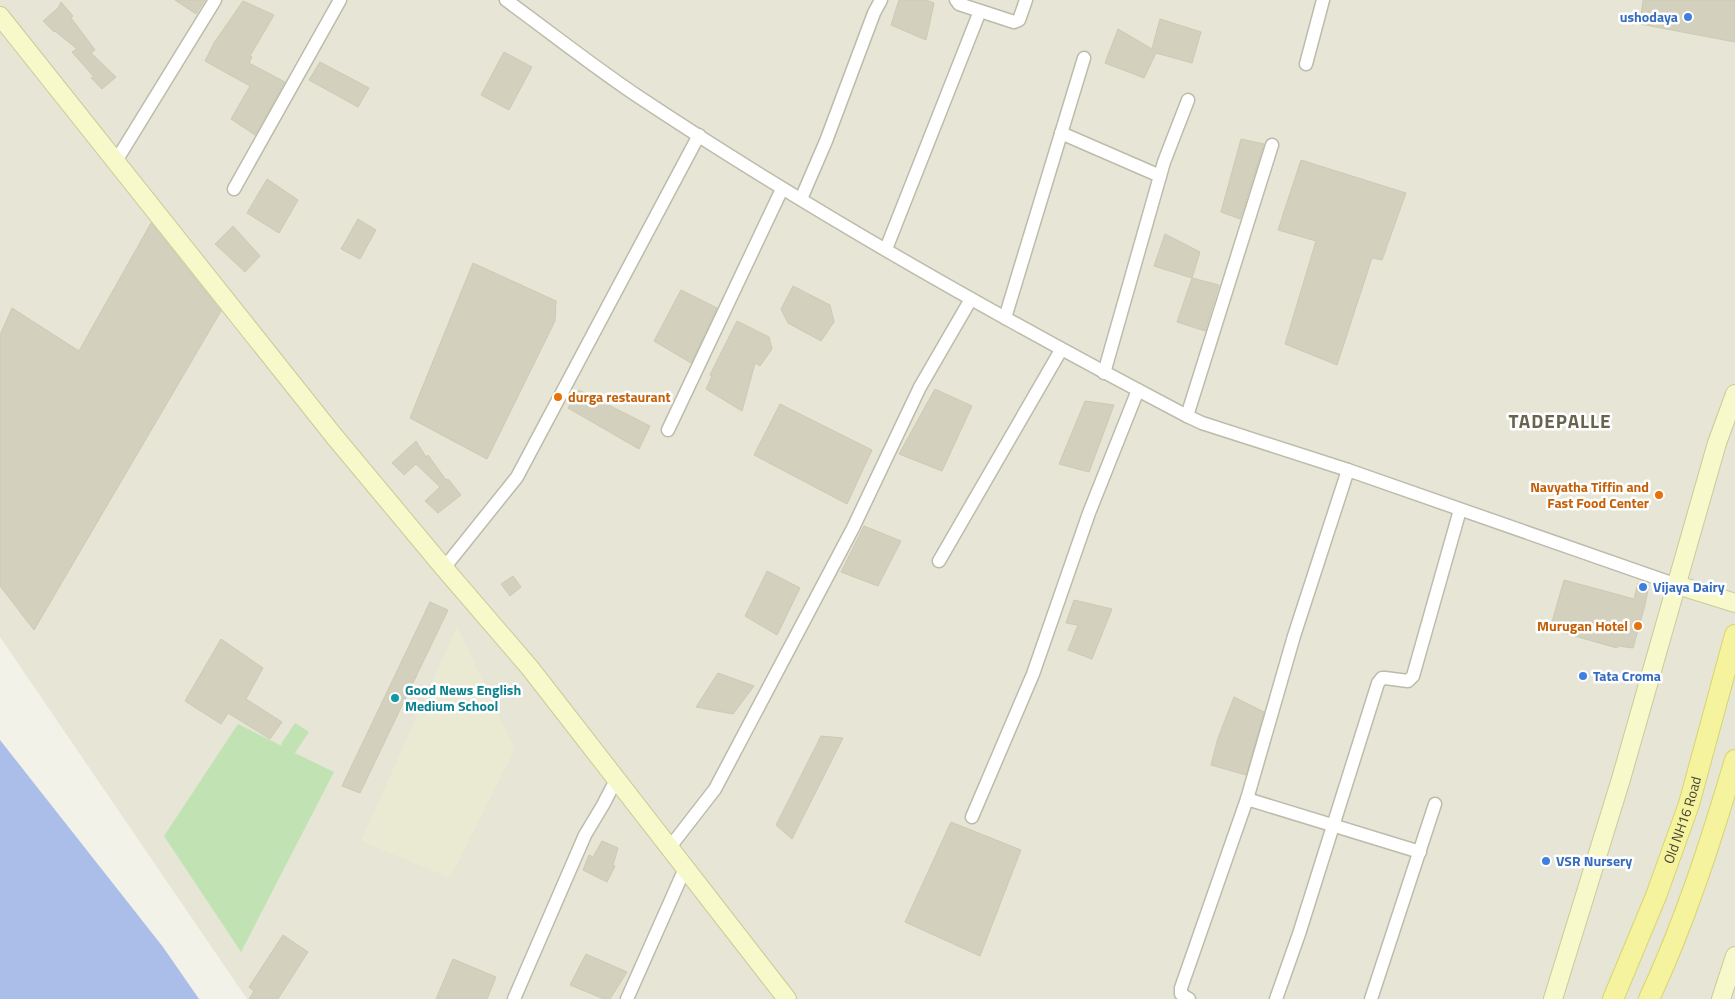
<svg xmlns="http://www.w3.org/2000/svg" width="1735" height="999" viewBox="0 0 1735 999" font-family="'Titillium Web',sans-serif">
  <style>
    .residential { fill: #e6e5d6 }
    .education { fill: #eaead3 }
    .green { fill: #c1e3b4 }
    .water { fill: #aabee9 }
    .building { fill: #d3d0be; stroke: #cdcab2 }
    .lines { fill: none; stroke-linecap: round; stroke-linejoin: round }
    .street-casing { stroke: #bdbcab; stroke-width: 15 }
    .secondary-casing { stroke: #cacb99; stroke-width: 20 }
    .primary-casing { stroke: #d8d570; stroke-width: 22 }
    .street { stroke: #fff; stroke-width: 12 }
    .secondary { stroke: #f8f9cb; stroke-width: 18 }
    .primary { stroke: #f5f39e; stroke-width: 20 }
    .shop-dot { fill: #3f7fe0; stroke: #fff; stroke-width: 2 }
    .food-dot { fill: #e8710a; stroke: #fff; stroke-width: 2 }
    .culture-dot { fill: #0f9aa8; stroke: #fff; stroke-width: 2 }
    .labels { text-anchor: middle; stroke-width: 5; stroke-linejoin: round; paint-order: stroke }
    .shop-label { font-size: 14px; font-weight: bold; fill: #366cbe; stroke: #fff; text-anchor: start }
    .food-label { font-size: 14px; font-weight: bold; fill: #c56008; stroke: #fff; text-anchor: end }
    .culture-label { font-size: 14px; font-weight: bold; fill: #0d838f; stroke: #fff; text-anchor: start }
    .street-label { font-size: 14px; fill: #454337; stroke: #fff }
    .district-label { font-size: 19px; font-weight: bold; letter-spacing: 1px; fill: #67644f; stroke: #fff }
  </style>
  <rect width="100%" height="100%" fill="#f2f2e8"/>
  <!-- residential -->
  <polygon class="residential" points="0,0 1735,0 1735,999 247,999 0,637"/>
  <!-- education -->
  <polygon class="education" points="457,626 515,749 450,878 361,841"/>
  <!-- green -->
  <polygon class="green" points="295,723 309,732 295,753 334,772 241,952 164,836 238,724 282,746 281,744"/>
  <!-- water -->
  <polygon class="water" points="0,740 163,947 199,999 0,999"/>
  <!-- building -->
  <g class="building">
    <polygon points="175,0 205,0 196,14"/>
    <polygon points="899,0 926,0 934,3 926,40 891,25"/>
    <polygon points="1643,0 1735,0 1735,42 1640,24"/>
    <polygon points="243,1 274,15 250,56 252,57 249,63 285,82 255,135 231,119 250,86 205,61 214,43"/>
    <polygon points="61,2 73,16 71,18 95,50 91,53 116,77 102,89 91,78 94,77 72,52 77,49 55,31 54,32 43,21 58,8"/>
    <polygon points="1160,19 1201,32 1192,63 1156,53 1144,78 1105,63 1118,29 1152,49"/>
    <polygon points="504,52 532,67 509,110 481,95"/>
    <polygon points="320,62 369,88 358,107 309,80"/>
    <polygon points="1241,139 1264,144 1240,219 1221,212"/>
    <polygon points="1301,160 1406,193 1382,260 1372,258 1337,365 1285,344 1316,241 1278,230"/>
    <polygon points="267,179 298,200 279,233 247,213"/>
    <polygon points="358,219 376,230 360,259 341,249"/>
    <polygon points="151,223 221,311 34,630 0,586 0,335 12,308 79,351"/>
    <polygon points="233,226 260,256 245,272 215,244"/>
    <polygon points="1165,234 1200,252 1192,278 1154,266"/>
    <polygon points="473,263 556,301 555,321 487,459 410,418"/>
    <polygon points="1192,278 1219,285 1205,331 1177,322"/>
    <polygon points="793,286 830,305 834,322 821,341 788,323 781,309"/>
    <polygon points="681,290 717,308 691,363 654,341"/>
    <polygon points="737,321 769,337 772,349 760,366 755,363 742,411 706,389 712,376 710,375"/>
    <polygon points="935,389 972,406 942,471 899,454"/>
    <polygon points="579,390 650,426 639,449 568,408"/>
    <polygon points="1085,401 1114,405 1089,472 1059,464"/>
    <polygon points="780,404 872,450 847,504 754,455"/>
    <polygon points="416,441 426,457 428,455 446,480 448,479 461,495 438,513 425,501 440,487 416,464 404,475 392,463"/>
    <polygon points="864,526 901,541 878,586 841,572"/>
    <polygon points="767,571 800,588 777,635 745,616"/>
    <polygon points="513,576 521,587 510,596 501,584"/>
    <polygon points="1564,580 1634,599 1638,583 1649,585 1645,605 1633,648 1618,646 1617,648 1550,629"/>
    <polygon points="1074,600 1112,609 1092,659 1068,650 1078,625 1066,623"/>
    <polygon points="430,602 448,610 360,793 342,786"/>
    <polygon points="221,639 263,668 246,699 282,722 270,739 228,713 221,724 185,701"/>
    <polygon points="718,673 754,686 733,714 696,707"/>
    <polygon points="1234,697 1264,712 1246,775 1211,765 1218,738"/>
    <polygon points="821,736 843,738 792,839 776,825"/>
    <polygon points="951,822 1021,850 980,956 905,922"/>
    <polygon points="602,841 618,848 613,865 615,866 607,882 583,870 589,855 593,857"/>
    <polygon points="283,935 308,952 278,999 249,999 254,991 249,987"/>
    <polygon points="586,954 627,972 610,999 604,999 570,985"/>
    <polygon points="453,959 496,977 487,999 436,999"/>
  </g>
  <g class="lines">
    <defs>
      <g id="street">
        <path d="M506,0c44,32 88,67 133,97 176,117 361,221 548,319l15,7 146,47 329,115"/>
        <polyline points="956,0 959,4 1014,22 1019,20 1026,0"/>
        <polyline points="1306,64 1323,0"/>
        <polyline points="1061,133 1160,176"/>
        <polyline points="116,161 215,0"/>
        <polyline points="234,189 340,0"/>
        <polyline points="801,199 826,141 874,13 881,0"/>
        <polyline points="886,249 980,11"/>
        <polyline points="1005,318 1084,58"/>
        <polyline points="1104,373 1164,162 1188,100"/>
        <polyline points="1187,416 1272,145"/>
        <polyline points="668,430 782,189"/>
        <polyline points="939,561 1061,350"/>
        <polyline points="444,568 517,477 699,135"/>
        <polyline points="1247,799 1420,852"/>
        <polyline points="972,817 1033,674 1089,513 1138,390"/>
        <polyline points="670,847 715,789 853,528 920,387 971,299"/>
        <polyline points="514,999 585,835 603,805 617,778"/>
        <polyline points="627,999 686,866"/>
        <polyline points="1189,999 1181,994 1181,988 1247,799 1294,636 1348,470"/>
        <polyline points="1276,999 1299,934 1378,683 1382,678 1385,678 1408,681 1413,676 1460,510"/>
        <polyline points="1371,999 1435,804"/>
      </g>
      <g id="secondary">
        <polyline points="0,16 334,436 444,568 530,668 787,999"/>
        <polyline points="1677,585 1735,603"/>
        <polyline points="1553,999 1621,779 1717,443 1735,394"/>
        <polyline points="1721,999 1735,956"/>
      </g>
      <g id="primary">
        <path id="s1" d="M1613,999l43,-103 33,-92 46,-169"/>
        <path d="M1649,999c36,-77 62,-158 86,-239"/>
      </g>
    </defs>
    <!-- street casing -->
    <use href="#street" class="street-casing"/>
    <!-- secondary casing -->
    <use href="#secondary" class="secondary-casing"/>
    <!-- primary casing -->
    <use href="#primary" class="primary-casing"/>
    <!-- street -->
    <use href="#street" class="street"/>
    <!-- secondary -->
    <use href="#secondary" class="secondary"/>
    <!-- primary -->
    <use href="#primary" class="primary"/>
  </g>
  <!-- markers -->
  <g class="shop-dot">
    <circle cx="1688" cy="17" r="5"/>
    <circle cx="1643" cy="587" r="5"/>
    <circle cx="1583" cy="676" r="5"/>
    <circle cx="1546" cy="861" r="5"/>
  </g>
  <g class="food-dot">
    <circle cx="558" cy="397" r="5"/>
    <circle cx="1659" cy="495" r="5"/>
    <circle cx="1638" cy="626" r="5"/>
  </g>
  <circle class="culture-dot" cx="395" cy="698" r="5"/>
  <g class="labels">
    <!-- shop labels -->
    <g class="shop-label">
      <text x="1678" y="22" text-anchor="end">ushodaya</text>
      <text x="1653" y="592">Vijaya Dairy</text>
      <text x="1593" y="681">Tata Croma</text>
      <text x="1556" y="866">VSR Nursery</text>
    </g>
    <!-- food labels -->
    <g class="food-label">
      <text x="568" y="402" text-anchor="start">durga restaurant</text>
      <text x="1649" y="492">Navyatha Tiffin and<tspan x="1649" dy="16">Fast Food Center</tspan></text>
      <text x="1628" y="631">Murugan Hotel</text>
    </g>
    <!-- culture labels -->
    <g class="culture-label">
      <text x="405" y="695">Good News English<tspan x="405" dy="16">Medium School</tspan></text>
    </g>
    <!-- street labels -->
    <g class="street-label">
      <text dy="5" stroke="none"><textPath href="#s1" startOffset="192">Old NH16 Road</textPath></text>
    </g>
    <!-- district labels -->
    <g class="district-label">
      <text x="1560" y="428">TADEPALLE</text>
    </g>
  </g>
</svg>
